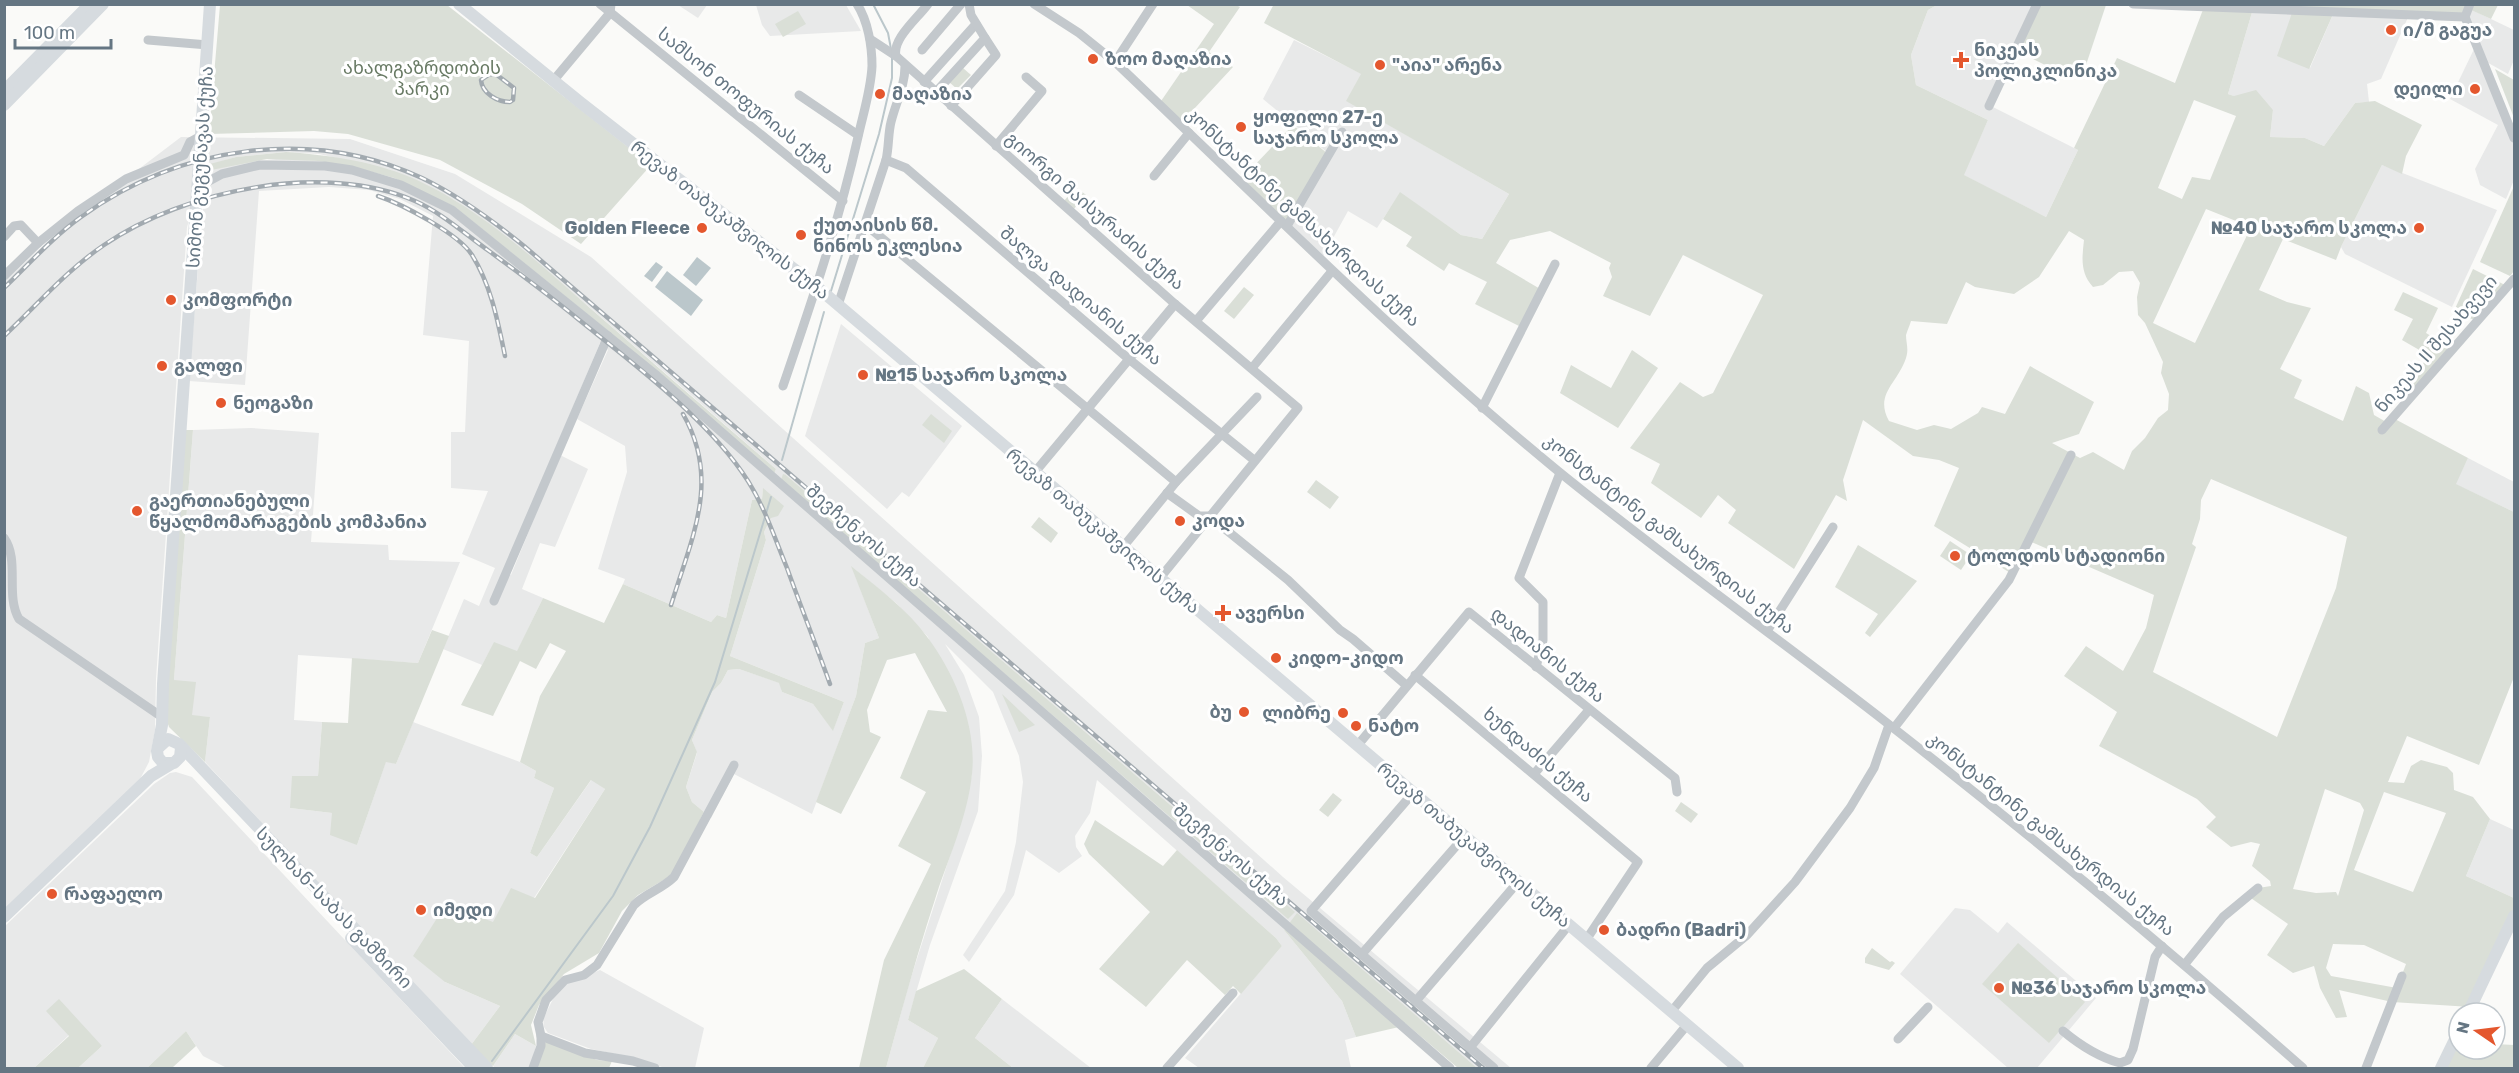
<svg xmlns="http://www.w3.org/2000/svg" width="2519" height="1073" viewBox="0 0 2519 1073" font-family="Rubik,'Noto Sans Georgian',sans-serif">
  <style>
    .built { fill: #e8e9e9; fill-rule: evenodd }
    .green { fill: #dadfd7; fill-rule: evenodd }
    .water { fill: #bbc7cb }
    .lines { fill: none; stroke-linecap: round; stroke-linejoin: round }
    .stream { stroke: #bbc7cb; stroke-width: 2 }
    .minor { stroke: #c3c8cc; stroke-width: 9 }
    .major { stroke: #d6dbdf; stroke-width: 12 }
    .rail-casing { stroke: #a2aab0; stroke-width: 4.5 }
    .rail { stroke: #fff; stroke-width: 2; stroke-dasharray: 7; stroke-linecap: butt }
    .poi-dot { fill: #e4572e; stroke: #fff; stroke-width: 2 }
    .labels { text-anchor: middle; stroke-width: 6; stroke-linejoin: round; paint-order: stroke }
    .poi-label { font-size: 18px; font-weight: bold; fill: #657683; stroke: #fff; text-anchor: start }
    .park-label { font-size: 18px; fill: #687a64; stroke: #fff }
    .street-label { font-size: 18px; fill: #657683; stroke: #fff }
  </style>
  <rect width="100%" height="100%" fill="#fafaf8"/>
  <!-- built -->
  <g class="built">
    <polygon points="678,5 707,5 698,18"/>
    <polygon points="756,5 846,5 861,31 770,36 762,25"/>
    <polygon points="1937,5 2037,5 1989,105 2078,150 2046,217 1963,175 1988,120 1916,85 1911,55 1928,10"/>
    <polygon points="2468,8 2514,30 2514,60 2508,74 2483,60 2514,138 2514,180 2506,199 2480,185 2475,169 2498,125 2450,99 2476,45 2465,17"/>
    <polygon points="2253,9 2293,10 2310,68 2334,12 2409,15 2381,79 2367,84 2369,102 2355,103 2324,146 2305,138 2270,137 2273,110 2228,94"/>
    <polygon points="1294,40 1362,74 1347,101 1509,194 1482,239 1461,235 1400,193 1377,228 1348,211 1321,260 1287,226 1329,154 1263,99"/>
    <path d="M181,137l169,2 105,35 136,83 692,620 228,191h-34l-180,-154 -13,16 58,71 14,36 -11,3 6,28h-152l-14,-10 97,-112 -6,-8 -179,-158 -7,33 -15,23 1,11 6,9 -23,17 -33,-23 -12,45 -45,67 -6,-7 42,-64 11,-49 7,-60 -4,-26 -26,-64 -48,-48 19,31 15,42 3,39 -4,55 -48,134 -22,75 30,18 -15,30h-37l22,-81 54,-169 10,-44 -44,-137 -32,-34 -44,-36 27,71 -14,5 -9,53 -44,118 -78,-40 -23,44 -19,-16 -6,-15 11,-34 -5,-13 20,-48 9,-9 7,-13 11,-1 41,14 2,9 31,12 20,26 11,-28 -114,-46 36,-116 -2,-8 7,-14 -8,-29 -1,10 -10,1 -26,118 -9,-3 -6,7 -88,-38 2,-5 -27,-10 29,-97 -2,-26 -48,-27 31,-69 -8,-7 -97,229 8,3 49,-120 28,14 -33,78 -15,-4 -18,46 21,9 -26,54 -23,-9 -12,22 -39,-16 21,-50 15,7 16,-38 -33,-14 26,-63 -37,-3v-56h14l4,-91 -46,-6 10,-119 -33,-17 -31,-9 -40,-3 -70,4 -14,194 -56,-4 14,-175 -12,9 -4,12 -31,452 -1,51 -6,32 -10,19 -134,130v-630l60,-56zM286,152l33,2 71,16 64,30 30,20 67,54 225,195 -2,5 -162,-140 -157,-127 -61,-29 -40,-11 -36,-6 -32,-3 -80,8 30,-9zM783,475h3l509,437z"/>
    <polygon points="2382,165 2497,210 2452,307 2345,254 2341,247"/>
    <polygon points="841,324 962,426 909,497 902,492 887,509 805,436"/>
    <polygon points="251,428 319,433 311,542 388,545 389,560 460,562 418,663 298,655 294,720 322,722 318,776 290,808 332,813 357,845 386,761 396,764 413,722 520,762 536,771 534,778 554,788 530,853 537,857 592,779 605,789 534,898 494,922 445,982 500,1006 471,1045 205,762 210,717 192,716 174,680 193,430"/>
    <polygon points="2468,458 2514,482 2514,512 2455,484"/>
    <polygon points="176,772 192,777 465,1068 227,1068 203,1056 186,1031 147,1068 78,1068 102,1046 69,1035 34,1068 5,1068 5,926 154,784 170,773"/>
    <polygon points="2490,819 2514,830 2514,898 2466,876"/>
    <polygon points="1955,908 1970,910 1998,933 2007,922 2096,998 2037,1068 2008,1068 1900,974"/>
    <polygon points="600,970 704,1028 695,1068 665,1068 630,1057 591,1049 548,1033 544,1027 543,1019 556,993 568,983"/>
    <polygon points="1002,999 1091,1068 1013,1068 975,1038"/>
    <polygon points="515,1034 536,1046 530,1068 495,1068 493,1066"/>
  </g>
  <!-- green -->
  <g class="green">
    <path d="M1274,4l663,1 -9,5 -17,45 5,30 72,35 -24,55 82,42 32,-67 -4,-2 43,-90 58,25 29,-76 -71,-2h365l-7,14 -22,-10 -4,8 -131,-5 -25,57 -32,-13 16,-46 -40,-1 -25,85 6,2 22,-6 17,20 -3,27 35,1 19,8 31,-43 20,-2 47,24 -16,31 -4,18 -20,-9 -41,82 -5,13 -53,-21 -24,51 28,12 24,6 -31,61 22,11 -8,18 49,23 13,-35 13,7 5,22 14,8 5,-5 75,40 -12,26 58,28v165l-35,88 -72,-29 -19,46 16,1 7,-17 10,-6 26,7 6,6 1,17 19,7 17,22 -24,57 48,22v18l-43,91 -79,-5 -53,-12 8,27 -11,1 -16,-30 -6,-22 -21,7 -26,-18 21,-31 -40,-28 10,-8 13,-2 -1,-5 -18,-15 8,-22 -9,-2 -20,5 -25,-20 10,-10 -19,-18 -98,-53 18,-34 -53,-36 22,-30 37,25 23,-43 8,-33 -125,-54 -17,33 -78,-48 25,-58 -20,-8 -26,-4 -50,-36 -20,60 4,21 -11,-6 -42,74 -66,-46 8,-13 -18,-15 -17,23 -50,-35 9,-19 -30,-16 50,-66 23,15 10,-4 50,-98 -80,-40 -33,61 -47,-20 9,-19 -3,-9 2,-5 -61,-32 -40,9 -14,23 46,27 -19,38 -48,-24 12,-22 -38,-19 -5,8 -38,-25 6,-9 -29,-18 17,-27 61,43 21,4 27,-45 -163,-93 15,-27 -97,-51zM2194,100l42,16 -26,64 -18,-3 -10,22 -24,-11zM2206,209l45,18 -56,116 -42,-20zM2069,231l15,9c-2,18 -4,33 9,47l10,-2 16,-13 14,-1 7,12 -3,14 1,18 7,8 18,39 -2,11 8,21 -1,16 -10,8 -13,20 -13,13 -8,19 -31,-18 -13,6 -28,-15 27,-9 15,-32 -64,-36 -25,48 -23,-7 -4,6 -27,16 -17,-4 -17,5 -28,-9c-15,-27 9,-38 17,-63 3,-9 0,-15 0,-23 1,-4 4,-10 5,-14l36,3 19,-42 9,5 39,7 25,-17zM2211,479l136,58 -11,51 -59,149 -124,-65 43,-125 -4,-3 8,-25 1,-19zM2325,789l35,14 4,7 -26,86 -2,-4 -20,1 -23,-4zM2384,792l62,21 -33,79 -59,-22zM2333,944l31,1 42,19 -9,24 -66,-12 -5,-8z"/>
    <polygon points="220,5 447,5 651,165 581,244 522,204 440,160 348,134 314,131 209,134"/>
    <polygon points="1187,5 1236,5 1240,7 1209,52 1233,67 1180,124 1159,104 1214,24"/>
    <polygon points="2037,5 2106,5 2086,65 2051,68 2015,50"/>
    <polygon points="798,11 806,24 783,37 775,24"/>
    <polygon points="963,68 971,75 957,89 949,82"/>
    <polygon points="2495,69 2514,80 2514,118"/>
    <polygon points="1293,125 1328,154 1292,214 1250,170"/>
    <path d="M286,152c44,3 93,10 133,29 64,30 119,81 171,127 62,54 124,108 186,161l-2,5 -162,-140 -157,-127 -61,-29 -40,-11 -36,-6 -51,-2 -61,12v-6l30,-8z"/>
    <polygon points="1247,170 1292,217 1287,226 1238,180"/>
    <polygon points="2514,186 2514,271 2510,276 2480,262"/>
    <polygon points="1076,187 1086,195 1073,210 1064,201"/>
    <polygon points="2473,269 2505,285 2474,320 2454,311"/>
    <polygon points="1244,287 1254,295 1234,319 1224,311"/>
    <polygon points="2403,292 2438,308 2426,333 2453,349 2417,390 2410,386 2428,355 2402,340 2413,319 2394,310"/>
    <polygon points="1632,350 1658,368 1618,428 1560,393 1571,365 1611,388"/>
    <polygon points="931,414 952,431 944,443 922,425"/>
    <polygon points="184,430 193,430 174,680 196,682 192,715 210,717 205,762 169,727 166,718"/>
    <polygon points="783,474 786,475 1295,912 1288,919 781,480"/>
    <polygon points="1316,480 1339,497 1330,509 1307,492"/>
    <polygon points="763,488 784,506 778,516 771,518 764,532 766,540 730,656 844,702 833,731 813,704 782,692 779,683 739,669 728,670 721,683 712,692 692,740 697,752 686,787 692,802 704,812 673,872 667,878 638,895 622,911 599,953 564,974 539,1005 531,1025 536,1046 515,1034 493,1066 471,1045 500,1006 445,982 413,956 446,904 493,922 511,888 535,898 605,789 591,780 537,857 530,853 554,788 534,778 536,771 520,762 540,696 566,651 550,643 536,669 520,661 493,716 461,705 494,642 517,651 543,598 604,623 623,584 711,622 717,615 726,618 752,500 762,499"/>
    <polygon points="1039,517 1058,533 1051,543 1031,527"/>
    <polygon points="1950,541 1971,555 1961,570 1940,556"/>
    <polygon points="1858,545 1917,581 1870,637 1865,633 1878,614 1835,587"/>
    <path d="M851,566c27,22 57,44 77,72 28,38 49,89 44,136 -4,40 -22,81 -35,119 -19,58 -35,116 -51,175h-27l25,-108 47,-96 -33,-18 28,-54 -26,-14 28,-68 19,2 -32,-59 -28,7 -20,50 3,22 11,5 -40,77 -25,-12 40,-106 9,-53 14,-5z"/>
    <polygon points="432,630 449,636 396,764 386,762 357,845 330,835 332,813 290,808 292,776 318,776 322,722 348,723 352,658 418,663"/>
    <polygon points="1002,694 1035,725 1019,732"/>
    <polygon points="1333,793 1342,800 1328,817 1319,810"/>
    <polygon points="1681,802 1698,814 1691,823 1675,811"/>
    <polygon points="1095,820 1163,866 1177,850 1276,938 1282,946 1241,994 1233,986 1225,995 1187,960 1146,1007 1099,969 1150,912 1089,854 1084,844"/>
    <polygon points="1297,913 1477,1068 1458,1068 1405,1023 1399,1027 1356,1037 1342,1001 1284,930"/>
    <polygon points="2018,943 2085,1002 2049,1043 1982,984"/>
    <polygon points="1872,948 1890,962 1892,961 1895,963 1889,970 1865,963 1865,958"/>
    <polygon points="964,969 1002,999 975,1038 1013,1068 923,1068 938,1038 908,1020 916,991"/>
    <polygon points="59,999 102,1046 78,1068 34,1068 69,1036 46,1011"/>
    <polygon points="186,1031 196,1046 172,1068 147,1068"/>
    <polygon points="546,1041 597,1060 612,1061 609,1068 536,1068"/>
    <polygon points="2459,1043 2459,1049 2495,1049 2495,1044 2514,1045 2514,1068 2446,1068"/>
  </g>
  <!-- water -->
  <g class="water">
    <polygon points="697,257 711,268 696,286 683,275"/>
    <polygon points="656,262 663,267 652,282 644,276"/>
    <polygon points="667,271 703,300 691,316 655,287"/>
  </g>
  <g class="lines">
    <!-- stream -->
    <g class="stream">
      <polyline points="873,4 888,33 891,49"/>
      <polyline points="831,291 879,134 892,78 892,57"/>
      <polyline points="782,460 824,312"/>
      <polyline points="492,1061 613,896 650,827 715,682 771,497"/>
    </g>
    <!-- minor -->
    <g class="minor">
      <polyline points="600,4 843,201"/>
      <path d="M1034,4l45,29 36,29c145,138 287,281 443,409 107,87 220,167 329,252 142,111 281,226 416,345"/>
      <polyline points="2133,4 2465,17"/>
      <polyline points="2470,4 2465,17 2514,138"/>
      <polyline points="870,39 896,56 1175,304 1298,408 1160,578"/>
      <polyline points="148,40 208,45"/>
      <polyline points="922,50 961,4"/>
      <path d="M896,56c-4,-17 21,-37 32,-52"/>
      <polyline points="1115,62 1153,4"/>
      <polyline points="553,81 610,13 611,4"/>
      <polyline points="924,82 976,24"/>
      <polyline points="935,93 985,38 971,15 969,4"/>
      <polyline points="799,95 858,135"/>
      <polyline points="951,106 996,55 985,38"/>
      <polyline points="1989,106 2037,4"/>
      <polyline points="996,146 1042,91 1026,77"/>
      <polyline points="886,160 906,168 1130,360 1254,460"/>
      <polyline points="1154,176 1189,133"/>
      <polyline points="197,181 209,181 222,174 260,165 325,166 352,170 401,185 452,210 655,374 1450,1068"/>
      <polyline points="866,225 1176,482"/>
      <polyline points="1287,226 1342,132"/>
      <polyline points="4,237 14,226 21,225 38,243 78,211 126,179 184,155 190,142 201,136"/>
      <polyline points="4,276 38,243"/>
      <path d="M838,305l48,-145c3,-13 2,-26 5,-38 5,-20 14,-36 14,-56"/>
      <polyline points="1196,321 1281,221"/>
      <polyline points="1252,368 1332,271"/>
      <path d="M783,386c28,-82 56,-164 75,-249 5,-23 13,-47 14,-71 0,-20 -4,-45 -15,-62"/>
      <polyline points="1482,408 1555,264"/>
      <polyline points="2382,430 2514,279"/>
      <polyline points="1035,472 1175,304"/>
      <polyline points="1167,493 1199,516 1209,516 1288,580 1340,630 1353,639 1406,685"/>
      <path d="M4,538c16,22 1,57 15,81l143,98"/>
      <polyline points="1123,547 1176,482 1257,397"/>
      <polyline points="494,601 608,336"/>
      <polyline points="1767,631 1833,527"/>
      <polyline points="1536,667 1543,640 1543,602 1519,578 1560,473"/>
      <polyline points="1415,675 1638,862 1586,940"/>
      <polyline points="1894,728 2009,580 2071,455"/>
      <polyline points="1357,746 1469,612 1675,778 1677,792"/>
      <polyline points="1534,774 1589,710"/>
      <polyline points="1413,793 1311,911 1494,1068"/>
      <polyline points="1361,955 1464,837"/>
      <polyline points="2185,964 2223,917 2258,888"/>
      <polyline points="1415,1002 1518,882"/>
      <polyline points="1671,1012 1707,968 1747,935 1795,882 1850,808 1874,768 1889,725"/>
      <path d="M2063,1031c18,15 35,26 57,32l8,-3 5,-11 22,-92 7,-11"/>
      <polyline points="541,1036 585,1053 633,1061 655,1068"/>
      <polyline points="1898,1039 1928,1007"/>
      <polyline points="1469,1049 1568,926"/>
      <path d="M533,1068l8,-22v-10l-3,-14 8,-22 19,-20 19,-5 13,-10 37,-60c12,-12 28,-16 40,-28l60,-112"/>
      <polyline points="1167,1068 1233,993"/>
      <polyline points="1651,1068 1687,1025"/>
      <polyline points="2366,1068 2402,976"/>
    </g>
    <!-- major -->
    <g class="major">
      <polyline points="459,4 581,103 817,287 1738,1068"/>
      <polyline points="4,91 90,4"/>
      <polyline points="4,105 103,4"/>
      <polyline points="158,748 168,739 179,744 487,1068"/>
      <polyline points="181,748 180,757 174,763 163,763 158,757 157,751 162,725 163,684 210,4"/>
      <polyline points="4,917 151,776 171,764"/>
      <polyline points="351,938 474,1068"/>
      <polyline points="2468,1013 2514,916"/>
      <polyline points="2441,1068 2459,1031"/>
    </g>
    <defs>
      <g id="rail">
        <path d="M490,74l7,1 17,13 -1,12 -3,2c-13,0 -28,-9 -29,-22z"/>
        <path d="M378,196c24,8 81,38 94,59 19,30 26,67 33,101"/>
        <path d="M4,288c25,-24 49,-51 77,-71 98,-71 230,-91 341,-39 37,18 70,42 102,68l959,822"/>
        <path d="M4,336c32,-30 63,-66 100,-91 80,-55 220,-84 311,-44 27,12 50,33 74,50 30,22 60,44 89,68 56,45 132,102 170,162 17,27 27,58 39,87 14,39 29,77 43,116"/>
        <path d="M671,605c21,-68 50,-125 12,-191"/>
      </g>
    </defs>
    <!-- rail casing -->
    <use href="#rail" class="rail-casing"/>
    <!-- rail -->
    <use href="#rail" class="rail"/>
  </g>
  <!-- markers -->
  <g class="poi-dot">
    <circle cx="2391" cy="30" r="6"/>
    <circle cx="1093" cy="59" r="6"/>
    <path d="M1958 51h6v6h6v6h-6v6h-6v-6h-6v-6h6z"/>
    <circle cx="1380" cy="65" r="6"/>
    <circle cx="2475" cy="89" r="6"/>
    <circle cx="880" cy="94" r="6"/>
    <circle cx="1241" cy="127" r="6"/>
    <circle cx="702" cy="228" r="6"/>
    <circle cx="2419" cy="228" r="6"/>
    <circle cx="801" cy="235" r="6"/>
    <circle cx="171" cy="300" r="6"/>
    <circle cx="162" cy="366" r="6"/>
    <circle cx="863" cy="375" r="6"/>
    <circle cx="221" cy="403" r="6"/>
    <circle cx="137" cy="511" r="6"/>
    <circle cx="1180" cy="521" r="6"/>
    <circle cx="1955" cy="556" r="6"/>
    <path d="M1220 604h6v6h6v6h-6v6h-6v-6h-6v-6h6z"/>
    <circle cx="1276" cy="658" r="6"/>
    <circle cx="1244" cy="712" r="6"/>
    <circle cx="1343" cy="713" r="6"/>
    <circle cx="1356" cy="726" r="6"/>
    <circle cx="52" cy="894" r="6"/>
    <circle cx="421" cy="910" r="6"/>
    <circle cx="1604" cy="930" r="6"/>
    <circle cx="1999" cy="988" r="6"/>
  </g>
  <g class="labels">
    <!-- poi labels -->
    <g class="poi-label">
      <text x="2403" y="36">ი/მ გაგუა</text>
      <text x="1974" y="56">ნიკეას<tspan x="1974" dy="21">პოლიკლინიკა</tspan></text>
      <text x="1105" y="65">ზოო მაღაზია</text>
      <text x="1392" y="71">"აია" არენა</text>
      <text x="2463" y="95" text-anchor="end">დეილი</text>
      <text x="892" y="100">მაღაზია</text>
      <text x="1253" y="123">ყოფილი 27-ე<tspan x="1253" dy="21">საჯარო სკოლა</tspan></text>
      <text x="813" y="231">ქუთაისის წმ.<tspan x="813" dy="21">ნინოს ეკლესია</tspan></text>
      <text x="690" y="234" text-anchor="end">Golden Fleece</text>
      <text x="2407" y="234" text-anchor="end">№40 საჯარო სკოლა</text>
      <text x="183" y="306">კომფორტი</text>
      <text x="174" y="372">გალფი</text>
      <text x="875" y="381">№15 საჯარო სკოლა</text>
      <text x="233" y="409">ნეოგაზი</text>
      <text x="149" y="507">გაერთიანებული<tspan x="149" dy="21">წყალმომარაგების კომპანია</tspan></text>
      <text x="1192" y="527">კოდა</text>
      <text x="1967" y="562">ტოლდოს სტადიონი</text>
      <text x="1235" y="619">ავერსი</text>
      <text x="1288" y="664">კიდო-კიდო</text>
      <text x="1232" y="718" text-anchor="end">ბუ</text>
      <text x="1331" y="719" text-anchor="end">ლიბრე</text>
      <text x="1368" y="732">ნატო</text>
      <text x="64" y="900">რაფაელო</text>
      <text x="433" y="916">იმედი</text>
      <text x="1616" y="936">ბადრი (Badri)</text>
      <text x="2011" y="994">№36 საჯარო სკოლა</text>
    </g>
    <!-- park labels -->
    <g class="park-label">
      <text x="422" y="74">ახალგაზრდობის<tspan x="422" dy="21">პარკი</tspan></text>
    </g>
    <!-- street labels -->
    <g class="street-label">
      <text transform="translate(746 101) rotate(39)" y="6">სამსონ თოფურიას ქუჩა</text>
      <text transform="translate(200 167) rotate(-86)" y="6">სიმონ გუგუნავას ქუჩა</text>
      <text transform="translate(1095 211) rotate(41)" y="6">გიორგი მაისურაძის ქუჩა</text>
      <text transform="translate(1303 217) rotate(43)" y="6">კონსტანტინე გამსახურდიას ქუჩა</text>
      <text transform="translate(730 220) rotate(38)" y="6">რევაზ თაბუკაშვილის ქუჩა</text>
      <text transform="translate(1081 296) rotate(40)" y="6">შალვა დადიანის ქუჩა</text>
      <text transform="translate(2436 344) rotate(-49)" y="6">ნიკეას II შესახვევი</text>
      <text transform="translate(1103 531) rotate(40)" y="6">რევაზ თაბუკაშვილის ქუჩა</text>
      <text transform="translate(1669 534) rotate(38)" y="6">კონსტანტინე გამსახურდიას ქუჩა</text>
      <text transform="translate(864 536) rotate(41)" y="6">შევჩენკოს ქუჩა</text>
      <text transform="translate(1548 655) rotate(39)" y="6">დადიანის ქუჩა</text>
      <text transform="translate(1538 755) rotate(40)" y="6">ხუნდაძის ქუჩა</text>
      <text transform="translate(2051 834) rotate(39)" y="6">კონსტანტინე გამსახურდიას ქუჩა</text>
      <text transform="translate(1474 845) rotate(40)" y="6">რევაზ თაბუკაშვილის ქუჩა</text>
      <text transform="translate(1231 855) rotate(41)" y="6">შევჩენკოს ქუჩა</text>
      <text transform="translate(334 908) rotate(46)" y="6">სულხან-საბას გამზირი</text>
    </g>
  </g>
  <!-- border -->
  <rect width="2519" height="1073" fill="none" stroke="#657683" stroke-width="12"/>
  <!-- north arrow -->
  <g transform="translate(2477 1031) rotate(284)"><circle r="28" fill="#ffffff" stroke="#c1c8cd" stroke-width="1.5"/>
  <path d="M0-4.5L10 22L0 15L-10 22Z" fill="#e4572e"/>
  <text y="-9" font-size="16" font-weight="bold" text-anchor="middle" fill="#657683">N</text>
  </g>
  <!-- scale -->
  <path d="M15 39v9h96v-9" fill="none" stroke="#657683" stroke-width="3"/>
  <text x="24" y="39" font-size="18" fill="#657683" stroke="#ffffff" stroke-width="4.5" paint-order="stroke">100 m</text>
</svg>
